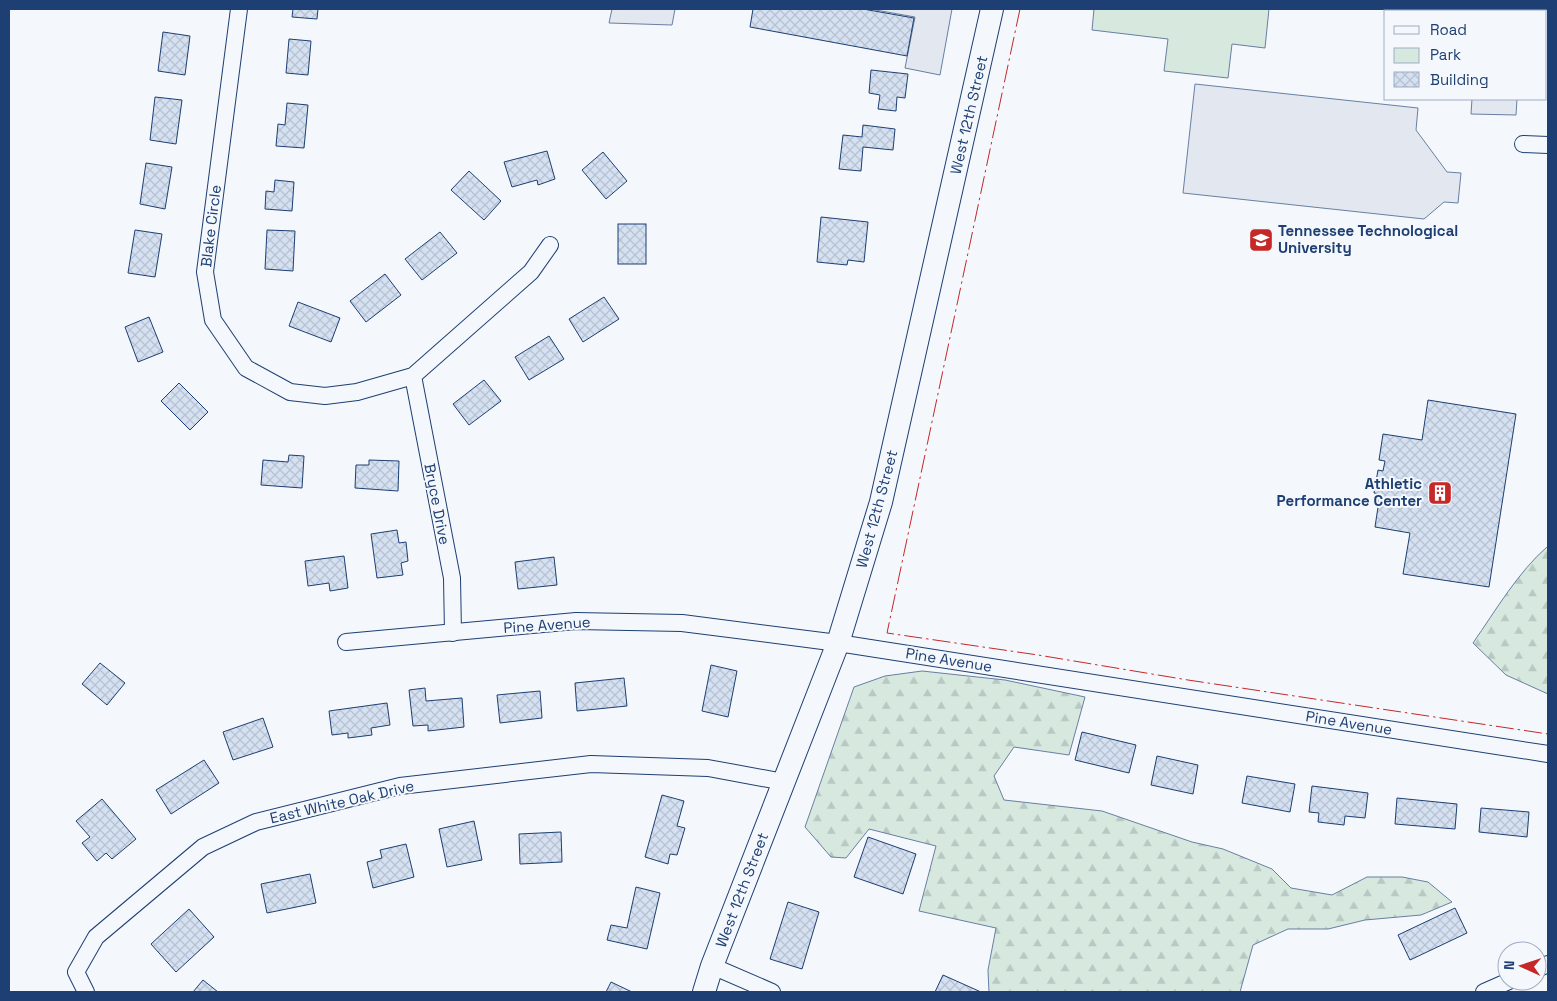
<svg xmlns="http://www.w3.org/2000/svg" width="1557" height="1001" viewBox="0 0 1557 1001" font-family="'Space Grotesk',sans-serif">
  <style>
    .forest { fill: url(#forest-firs); stroke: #687fa3 }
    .park { fill: #d7e8df; stroke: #687fa3 }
    .parking { fill: #e3e8f0; stroke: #687fa3 }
    .building { fill: url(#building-cross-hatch); stroke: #1d3f73 }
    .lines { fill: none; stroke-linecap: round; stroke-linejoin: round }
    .street-casing { stroke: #1d3f73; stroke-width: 18 }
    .secondary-casing { stroke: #1d3f73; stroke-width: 24 }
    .street { stroke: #f4f7fb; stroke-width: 16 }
    .secondary { stroke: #f4f7fb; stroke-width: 22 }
    .power { stroke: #c62828; stroke-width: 1; stroke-dasharray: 18 4 2.5 4; stroke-linecap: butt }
    .labels { text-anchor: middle; stroke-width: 4; stroke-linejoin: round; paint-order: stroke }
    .street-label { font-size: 15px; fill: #1d3f73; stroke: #f4f7fb }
    .poi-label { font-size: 15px; font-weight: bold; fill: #1d3f73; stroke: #f4f7fb; text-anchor: start }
  </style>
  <defs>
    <pattern id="forest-firs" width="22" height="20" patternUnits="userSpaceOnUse" patternTransform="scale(1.25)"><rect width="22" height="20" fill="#d7e8df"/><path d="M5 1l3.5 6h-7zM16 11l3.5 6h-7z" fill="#b8c8c3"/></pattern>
    <pattern id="building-cross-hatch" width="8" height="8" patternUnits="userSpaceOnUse" patternTransform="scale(1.25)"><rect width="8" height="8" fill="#d5e0f0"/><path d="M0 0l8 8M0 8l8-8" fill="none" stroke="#b6c1d1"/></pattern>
  </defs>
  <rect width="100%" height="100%" fill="#f4f7fb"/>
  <!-- forest -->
  <g class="forest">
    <path d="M1548,546v148l-42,-19 -33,-32c23,-33 45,-71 75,-97z"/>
    <polygon points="922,671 1005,680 1085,697 1069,755 1014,747 994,776 1004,800 1102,811 1192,842 1223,849 1272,869 1291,888 1332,895 1367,877 1402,877 1428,882 1452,902 1421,915 1365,920 1328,929 1288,929 1253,945 1240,992 989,992 988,970 996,928 919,911 936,846 869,829 846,858 831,857 805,827 854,687 885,676"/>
  </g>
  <!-- park -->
  <polygon class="park" points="1094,9 1269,9 1265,48 1232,44 1228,78 1164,71 1168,39 1092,30"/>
  <!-- parking -->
  <g class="parking">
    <polygon points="612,9 675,9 672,25 609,23"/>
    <polygon points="870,9 952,9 940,75 905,68 915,17"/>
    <polygon points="1480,9 1523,9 1523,11 1479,11"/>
    <polygon points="1195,84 1418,108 1416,130 1447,172 1461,173 1458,203 1444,202 1424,219 1183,193"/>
    <polygon points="1472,99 1517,99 1516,115 1471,114"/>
  </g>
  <!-- building -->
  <g class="building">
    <polygon points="293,9 318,9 317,19 292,17"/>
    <polygon points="753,9 863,9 914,18 907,56 750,27"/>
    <polygon points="163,32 190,36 185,75 158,71"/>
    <polygon points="289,39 311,41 308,75 286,73"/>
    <polygon points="871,70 908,74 905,98 897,97 896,111 878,109 880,95 869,93"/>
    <polygon points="155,97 182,100 176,144 150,140"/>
    <polygon points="287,103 308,105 304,148 276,146 278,124 285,125"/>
    <polygon points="863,125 895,129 893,150 863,147 861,171 839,169 843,135 862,137"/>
    <polygon points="547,151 555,179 538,185 537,180 512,187 504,162"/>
    <polygon points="603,152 627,181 606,199 582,170"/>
    <polygon points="146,163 172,167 165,209 140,204"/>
    <polygon points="469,171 501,201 484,220 451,190"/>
    <polygon points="275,180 294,182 292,211 265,209 266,191 274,192"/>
    <polygon points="821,217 868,222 864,262 848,260 847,265 817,262"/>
    <rect x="618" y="224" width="28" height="40"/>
    <polygon points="135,230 162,234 155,277 128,273"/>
    <polygon points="267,230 295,231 293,271 265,269"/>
    <polygon points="440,232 457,253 422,280 405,259"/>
    <polygon points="385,274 401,295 366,322 350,301"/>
    <polygon points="604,297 619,319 583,342 569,319"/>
    <polygon points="298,302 340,318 331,342 289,326"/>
    <polygon points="149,317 163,352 138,362 125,327"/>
    <polygon points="549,336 564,359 529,380 515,357"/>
    <polygon points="484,380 501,401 469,425 453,404"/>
    <polygon points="179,383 208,412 190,430 161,401"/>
    <polygon points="1428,400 1516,414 1489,587 1403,574 1410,533 1375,527 1380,494 1374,493 1378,470 1383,471 1385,461 1379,460 1383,434 1422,440"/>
    <polygon points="289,455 304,456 302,488 261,485 263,460 288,462"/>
    <polygon points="369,460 399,461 398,491 355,488 356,465 369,465"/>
    <polygon points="397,530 399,543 406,542 408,561 401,563 403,575 377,578 371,534"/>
    <polygon points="344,556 348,588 330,591 329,583 308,586 305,561"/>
    <polygon points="554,557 557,585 518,589 515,562"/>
    <polygon points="100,663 125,683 107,705 82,684"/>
    <polygon points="711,665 737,671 728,717 702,711"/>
    <polygon points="624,678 627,706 577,711 575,683"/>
    <polygon points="425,688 426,701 462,698 464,727 428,731 428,725 413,726 409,690"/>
    <polygon points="540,691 542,718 500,723 497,695"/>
    <polygon points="387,703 390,725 371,728 372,735 348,738 348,733 332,735 329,711"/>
    <polygon points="263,718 273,747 233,760 223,732"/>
    <polygon points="1082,732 1136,745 1129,773 1075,760"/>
    <polygon points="1157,756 1198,765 1193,794 1151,785"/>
    <polygon points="204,760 219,783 171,814 156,790"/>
    <polygon points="1247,776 1295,784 1290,812 1242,803"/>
    <polygon points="1312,786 1368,793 1365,818 1345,816 1344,825 1318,822 1319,813 1309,812"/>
    <polygon points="662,795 684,801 677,826 685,828 677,855 670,854 668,864 645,857"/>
    <polygon points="1397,798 1457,804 1455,829 1395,824"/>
    <polygon points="102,799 136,839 112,859 106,853 97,861 82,843 90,837 76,821"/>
    <polygon points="1481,808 1529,812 1527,837 1479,832"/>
    <polygon points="474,821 482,860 447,867 439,829"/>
    <polygon points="561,832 562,862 520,864 519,834"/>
    <polygon points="868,837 916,854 903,894 854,877"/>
    <polygon points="406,844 414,877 373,888 367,862 382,858 380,850"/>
    <polygon points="310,874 316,903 267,913 261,884"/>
    <polygon points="636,887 660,893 647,949 607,940 611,925 627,928"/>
    <polygon points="788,902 819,912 802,969 770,959"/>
    <polygon points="1455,908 1467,933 1410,960 1398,935"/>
    <polygon points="189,909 214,937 176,972 151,944"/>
    <polygon points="943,975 981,992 935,992"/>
    <polygon points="203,980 218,992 193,992"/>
    <polygon points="611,982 632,992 606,992"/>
  </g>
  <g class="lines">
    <defs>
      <g id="street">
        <polyline points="239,9 205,272 213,320 246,368 290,392 325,396 357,392 413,376 531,272 550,245"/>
        <polyline points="1523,144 1548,145"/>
        <polyline points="413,376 452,578 453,633"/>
        <polyline points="346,642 576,621 682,623 838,643 1548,754"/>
        <polyline points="712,966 772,992"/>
        <polyline points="1537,969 1548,964"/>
        <polyline points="86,992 76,972 96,937 203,847 256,822 400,786 591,764 708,768 784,782"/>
        <polyline points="1484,992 1509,981"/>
      </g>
      <polyline id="secondary" points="704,992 712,966 838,643 881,502 992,9"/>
    </defs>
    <!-- street casing -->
    <use href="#street" class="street-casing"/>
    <!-- secondary casing -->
    <use href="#secondary" class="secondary-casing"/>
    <!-- street -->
    <use href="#street" class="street"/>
    <!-- secondary -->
    <use href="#secondary" class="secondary"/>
    <!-- power -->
    <polyline class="power" points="1020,9 887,633 1038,655 1188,680 1548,734"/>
  </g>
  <!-- icons -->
  <defs>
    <symbol id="university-square" viewBox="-11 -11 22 22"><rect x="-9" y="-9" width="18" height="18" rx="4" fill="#c62828" stroke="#f4f7fb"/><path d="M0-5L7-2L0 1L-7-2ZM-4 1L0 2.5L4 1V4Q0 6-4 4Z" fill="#fff"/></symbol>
    <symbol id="building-square" viewBox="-11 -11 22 22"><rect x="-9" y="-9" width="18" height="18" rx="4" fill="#c62828" stroke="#f4f7fb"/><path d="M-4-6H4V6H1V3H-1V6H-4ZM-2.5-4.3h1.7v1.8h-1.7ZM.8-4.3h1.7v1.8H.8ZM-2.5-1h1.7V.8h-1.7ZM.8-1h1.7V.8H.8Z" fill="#fff"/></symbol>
  </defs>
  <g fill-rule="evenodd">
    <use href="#university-square" x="1247" y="226" width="28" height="28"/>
    <use href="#building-square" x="1426" y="479" width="28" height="28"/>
  </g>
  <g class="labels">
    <!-- street labels -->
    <g class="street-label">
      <text transform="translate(969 115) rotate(-77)" y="5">West 12th Street</text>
      <text transform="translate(211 226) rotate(-83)" y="5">Blake Circle</text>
      <text transform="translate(437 504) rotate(79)" y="5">Bryce Drive</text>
      <text transform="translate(877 509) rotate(-75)" y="5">West 12th Street</text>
      <text transform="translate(547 625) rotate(-4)" y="5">Pine Avenue</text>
      <text transform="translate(949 660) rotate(9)" y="5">Pine Avenue</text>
      <text transform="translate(1349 723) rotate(9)" y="5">Pine Avenue</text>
      <text transform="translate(342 802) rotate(-13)" y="5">East White Oak Drive</text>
      <text transform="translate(742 890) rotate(-69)" y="5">West 12th Street</text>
    </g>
    <!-- poi labels -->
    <g class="poi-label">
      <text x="1278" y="236">Tennessee Technological<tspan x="1278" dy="17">University</tspan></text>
      <text x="1422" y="489" text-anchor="end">Athletic<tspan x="1422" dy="17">Performance Center</tspan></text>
    </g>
  </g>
  <!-- border -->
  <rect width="1557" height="1001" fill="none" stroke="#1d3f73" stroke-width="20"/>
  <!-- legend -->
  <rect x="1384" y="10" width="162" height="90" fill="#f4f7fb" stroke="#9eadc5"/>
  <rect x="1394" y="26" width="25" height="8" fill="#f4f7fb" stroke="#9eadc5"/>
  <text x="1430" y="35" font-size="15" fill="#1d3f73">Road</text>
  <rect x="1394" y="48" width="25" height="15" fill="#d7e8df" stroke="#9eadc5"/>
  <text x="1430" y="60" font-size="15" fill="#1d3f73">Park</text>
  <rect x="1394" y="72" width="25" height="15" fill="url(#building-cross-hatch)" stroke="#9eadc5"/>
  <text x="1430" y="85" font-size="15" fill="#1d3f73">Building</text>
  <!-- north arrow -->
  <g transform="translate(1522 966) rotate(273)"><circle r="24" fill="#f4f7fb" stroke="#9eadc5"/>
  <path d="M0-4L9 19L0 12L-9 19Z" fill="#c62828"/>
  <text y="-8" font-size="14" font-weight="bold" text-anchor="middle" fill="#1d3f73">N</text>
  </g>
</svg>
